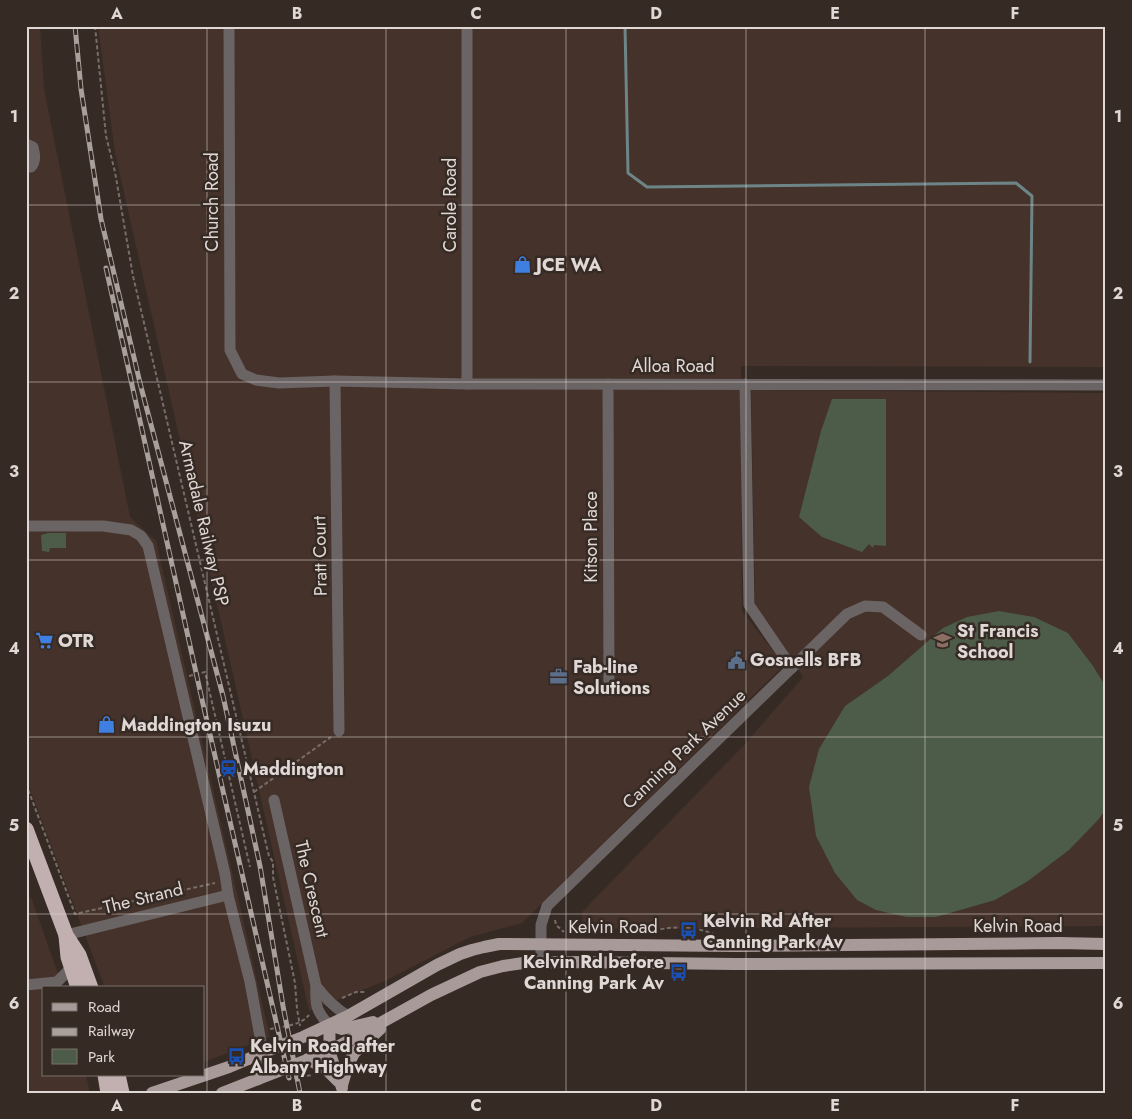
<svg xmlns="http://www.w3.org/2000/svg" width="1132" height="1119" viewBox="0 0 1132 1119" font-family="Jost,sans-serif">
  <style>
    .built { fill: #44322b }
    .green { fill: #4c5c48 }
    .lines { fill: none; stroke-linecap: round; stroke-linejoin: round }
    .stream { stroke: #6d8587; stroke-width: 3 }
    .path { stroke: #786d69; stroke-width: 2; stroke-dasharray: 4 2.5; stroke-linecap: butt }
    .minor { stroke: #6b6464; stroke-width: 11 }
    .major { stroke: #a99a9a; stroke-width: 12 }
    .highway { stroke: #c1b0af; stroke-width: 15 }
    .rail-casing { stroke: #a9a09c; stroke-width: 5 }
    .rail { stroke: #362a25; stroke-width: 3; stroke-dasharray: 9; stroke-linecap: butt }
    .grid { fill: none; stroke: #e0d8d5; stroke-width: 1; stroke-opacity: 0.55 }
    .labels { text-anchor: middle; stroke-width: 5; stroke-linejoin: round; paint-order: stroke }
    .street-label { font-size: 18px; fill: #e0d8d5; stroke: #362a25 }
    .poi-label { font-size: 18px; font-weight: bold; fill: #e0d8d5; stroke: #362a25; text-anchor: start }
    .neatline { fill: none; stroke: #e0d8d5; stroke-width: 2 }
    .grid-label { font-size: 16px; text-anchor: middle; font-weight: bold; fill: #e0d8d5 }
  </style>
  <rect width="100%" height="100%" fill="#362a25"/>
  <!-- built -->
  <g class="built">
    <polygon points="26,26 40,26 44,89 130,517 156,541 270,1037 204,1062 204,988 105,988 26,779"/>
    <polygon points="98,26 1106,26 1106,367 741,366 742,611 784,665 522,923 470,937 383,982 309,1011 115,153"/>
    <polygon points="751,390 1106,393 1106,926 583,929 582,912 745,744 803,677 755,606"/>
    <polygon points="31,897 63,988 44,988 44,1075 86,1075 90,1093 26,1093 26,898"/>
  </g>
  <!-- green -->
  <g class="green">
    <polygon points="832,399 886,399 886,546 874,545 873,548 869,544 862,552 822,537 799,517 821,431"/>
    <polygon points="48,533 66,533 66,548 50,548 49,552 42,551 41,535"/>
    <polygon points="999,611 1034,617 1068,633 1093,666 1106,687 1106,809 1098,820 1069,850 1028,881 995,900 936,917 906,917 876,910 857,900 835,873 816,836 809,787 819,749 845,706 888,676 943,628 967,617"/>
  </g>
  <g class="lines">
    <!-- stream -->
    <polyline class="stream" points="625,26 628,173 647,187 1016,183 1032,196 1030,362"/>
    <!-- path -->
    <g class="path">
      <polyline points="95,26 106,136 115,172 133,276 267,848 269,856 273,862 273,877 295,983 297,1009 300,1026"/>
      <polyline points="189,676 205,672 250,867"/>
      <polyline points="26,784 75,914 215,883"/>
      <polyline points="254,792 331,737"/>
      <polyline points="555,920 556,925 564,932"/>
      <path d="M648,933c21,-8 45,-7 66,1"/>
      <polyline points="342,998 356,992 366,992"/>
      <path d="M270,1029c14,-3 30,-3 39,-14"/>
      <polyline points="294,1078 312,1075"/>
    </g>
    <!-- minor -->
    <g class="minor">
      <polyline points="229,26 230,350 242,374 256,380 279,383 335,381 467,384 1106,385"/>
      <polyline points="467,26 467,384"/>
      <path d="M26,144l7,3c2,8 3,14 -2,20h-5"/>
      <polyline points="335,381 339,731"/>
      <polyline points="608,384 609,691"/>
      <polyline points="745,384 749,605 792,668"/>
      <polyline points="26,526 103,526 131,530 141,536 148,546 225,874 228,895 250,982 263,1053 258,1080"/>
      <path d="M274,800l42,186c-1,19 0,25 13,39"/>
      <polyline points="66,935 228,895"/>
      <polyline points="541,963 541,925 547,906 847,614 865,606 883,607 921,635"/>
      <polyline points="26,985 57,982 71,968"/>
      <path d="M316,986c9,12 19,22 32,30"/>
    </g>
    <!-- major -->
    <g class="major">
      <path d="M329,1025c1,9 0,19 1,28 3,12 9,23 12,35"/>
      <polyline points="329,1025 342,1029 373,1022"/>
      <polyline points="308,1059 326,1069 338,1081"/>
      <polyline points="342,1085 348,1065 354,1053 380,1029"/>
      <polyline points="152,1093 229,1067 282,1045 303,1037 348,1016 437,965 460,954 472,950 484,947 499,944 736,946 1059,943 1106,944"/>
      <polyline points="222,1093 330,1051 431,995 480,972 503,966 523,963 567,962 735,964 1106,963"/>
    </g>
    <!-- highway -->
    <g class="highway">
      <polyline points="26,829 66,935 79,955 91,988"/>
      <polyline points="66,936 68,957 78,988"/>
      <polyline points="105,1075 108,1093"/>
      <polyline points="118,1075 122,1093"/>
    </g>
    <defs>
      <g id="rail">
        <polyline points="75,26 81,89 101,219 141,387 223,696 260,866 283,1006 300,1093"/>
        <polyline points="106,268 203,704 289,1078"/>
      </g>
    </defs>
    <!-- rail casing -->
    <use href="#rail" class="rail-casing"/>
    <!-- rail -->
    <use href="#rail" class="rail"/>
  </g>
  <!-- grid -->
  <path class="grid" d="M207,26v1067M386,26v1067M566,26v1067M746,26v1067M925,26v1067M26,205h1080M26,382h1080M26,560h1080M26,737h1080M26,914h1080"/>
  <!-- icons -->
  <defs>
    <symbol id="shop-bare" viewBox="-9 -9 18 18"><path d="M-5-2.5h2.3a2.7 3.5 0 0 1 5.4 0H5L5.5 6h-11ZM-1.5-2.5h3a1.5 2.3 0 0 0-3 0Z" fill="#3f7fe0" stroke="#362a25" stroke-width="2.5" paint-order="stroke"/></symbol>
    <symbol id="supermarket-bare" viewBox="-9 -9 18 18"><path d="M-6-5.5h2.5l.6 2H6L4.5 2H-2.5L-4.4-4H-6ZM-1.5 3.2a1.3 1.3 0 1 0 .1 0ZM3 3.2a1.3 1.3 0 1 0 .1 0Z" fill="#3f7fe0" stroke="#362a25" stroke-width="2.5" paint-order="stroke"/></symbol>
    <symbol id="school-bare" viewBox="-9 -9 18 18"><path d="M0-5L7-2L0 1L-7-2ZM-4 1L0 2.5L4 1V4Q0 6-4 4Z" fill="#8d6e63" stroke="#362a25" stroke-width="2.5" paint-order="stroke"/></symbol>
    <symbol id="civic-bare" viewBox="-9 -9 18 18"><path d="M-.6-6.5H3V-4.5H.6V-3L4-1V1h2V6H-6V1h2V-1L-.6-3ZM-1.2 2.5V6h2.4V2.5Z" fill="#5c6f8a" stroke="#362a25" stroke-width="2.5" paint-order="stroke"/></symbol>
    <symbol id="office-bare" viewBox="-9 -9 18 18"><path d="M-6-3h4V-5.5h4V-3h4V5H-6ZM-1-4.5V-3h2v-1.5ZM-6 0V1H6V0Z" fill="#5c6f8a" stroke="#362a25" stroke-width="2.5" paint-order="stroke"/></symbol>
    <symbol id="station-bare" viewBox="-9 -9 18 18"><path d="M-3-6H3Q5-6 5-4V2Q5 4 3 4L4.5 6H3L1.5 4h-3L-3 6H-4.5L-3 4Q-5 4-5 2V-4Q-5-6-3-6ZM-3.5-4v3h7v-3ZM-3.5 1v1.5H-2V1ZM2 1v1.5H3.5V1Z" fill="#1a4fb4" stroke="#362a25" stroke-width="2.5" paint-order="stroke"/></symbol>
    <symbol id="bus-bare" viewBox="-9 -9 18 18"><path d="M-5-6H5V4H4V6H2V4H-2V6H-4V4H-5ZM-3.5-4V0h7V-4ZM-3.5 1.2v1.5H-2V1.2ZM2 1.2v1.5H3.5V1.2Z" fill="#1a4fb4" stroke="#362a25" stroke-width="2.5" paint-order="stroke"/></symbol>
  </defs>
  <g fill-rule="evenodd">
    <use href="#shop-bare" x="510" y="252" width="25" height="25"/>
    <use href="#supermarket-bare" x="32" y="628" width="25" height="25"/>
    <use href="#school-bare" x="930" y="628" width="25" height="25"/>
    <use href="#civic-bare" x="724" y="648" width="25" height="25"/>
    <use href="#office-bare" x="546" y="664" width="25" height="25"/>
    <use href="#shop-bare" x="94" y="712" width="25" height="25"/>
    <use href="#station-bare" x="216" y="756" width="25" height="25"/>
    <use href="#bus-bare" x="676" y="918" width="25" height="25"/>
    <use href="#bus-bare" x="666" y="960" width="25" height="25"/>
    <use href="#bus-bare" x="224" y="1044" width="25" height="25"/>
  </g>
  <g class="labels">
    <!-- street labels -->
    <g class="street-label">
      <text transform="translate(212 202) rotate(-90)" y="6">Church Road</text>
      <text transform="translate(450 205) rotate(-90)" y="6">Carole Road</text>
      <text x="673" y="372">Alloa Road</text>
      <text transform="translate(204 523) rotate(77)" y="6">Armadale Railway PSP</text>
      <text transform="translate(591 537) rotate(-90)" y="6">Kitson Place</text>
      <text transform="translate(320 556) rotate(-91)" y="6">Pratt Court</text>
      <text transform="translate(684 749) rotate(-44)" y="6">Canning Park Avenue</text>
      <text transform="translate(312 889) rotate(77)" y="6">The Crescent</text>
      <text transform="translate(143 898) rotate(-14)" y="6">The Strand</text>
      <text x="1018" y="932">Kelvin Road</text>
      <text x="613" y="933">Kelvin Road</text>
    </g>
    <!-- poi labels -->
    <g class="poi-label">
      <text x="536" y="271">JCE WA</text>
      <text x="957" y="637">St Francis<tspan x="957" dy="21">School</tspan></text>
      <text x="58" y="647">OTR</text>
      <text x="750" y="666">Gosnells BFB</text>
      <text x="573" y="673">Fab-line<tspan x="573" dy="21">Solutions</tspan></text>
      <text x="121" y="731">Maddington Isuzu</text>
      <text x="243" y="775">Maddington</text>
      <text x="703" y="927">Kelvin Rd After<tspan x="703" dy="21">Canning Park Av</tspan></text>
      <text x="664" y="968" text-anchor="end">Kelvin Rd before<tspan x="664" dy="21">Canning Park Av</tspan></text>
      <text x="250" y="1052">Kelvin Road after<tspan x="250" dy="21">Albany Highway</tspan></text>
    </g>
  </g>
  <!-- border -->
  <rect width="1132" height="1119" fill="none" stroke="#362a25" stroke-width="55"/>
  <!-- legend -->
  <rect x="42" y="986" width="162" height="90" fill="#362a25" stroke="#7a706b"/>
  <rect x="52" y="1003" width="25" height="8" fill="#a99a9a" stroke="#7a706b"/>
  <text x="88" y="1012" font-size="15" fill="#e0d8d5">Road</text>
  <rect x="52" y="1028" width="25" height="8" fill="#a9a09c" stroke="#7a706b"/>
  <text x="88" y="1036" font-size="15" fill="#e0d8d5">Railway</text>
  <rect x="52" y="1049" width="25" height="15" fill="#4c5c48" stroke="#7a706b"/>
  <text x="88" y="1062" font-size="15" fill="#e0d8d5">Park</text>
  <rect x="28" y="28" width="1076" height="1064" class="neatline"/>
  <g class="grid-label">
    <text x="117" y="19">A</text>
    <text x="297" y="19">B</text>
    <text x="476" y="19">C</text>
    <text x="656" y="19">D</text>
    <text x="835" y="19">E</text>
    <text x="1015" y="19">F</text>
    <text x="14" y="122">1</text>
    <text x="1118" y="122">1</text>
    <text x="14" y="299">2</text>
    <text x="1118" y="299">2</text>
    <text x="14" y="477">3</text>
    <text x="1118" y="477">3</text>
    <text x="14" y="654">4</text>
    <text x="1118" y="654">4</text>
    <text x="14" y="831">5</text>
    <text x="1118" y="831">5</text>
    <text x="14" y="1009">6</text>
    <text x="1118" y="1009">6</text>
    <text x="117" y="1111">A</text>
    <text x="297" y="1111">B</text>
    <text x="476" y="1111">C</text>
    <text x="656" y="1111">D</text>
    <text x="835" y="1111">E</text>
    <text x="1015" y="1111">F</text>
  </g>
</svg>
